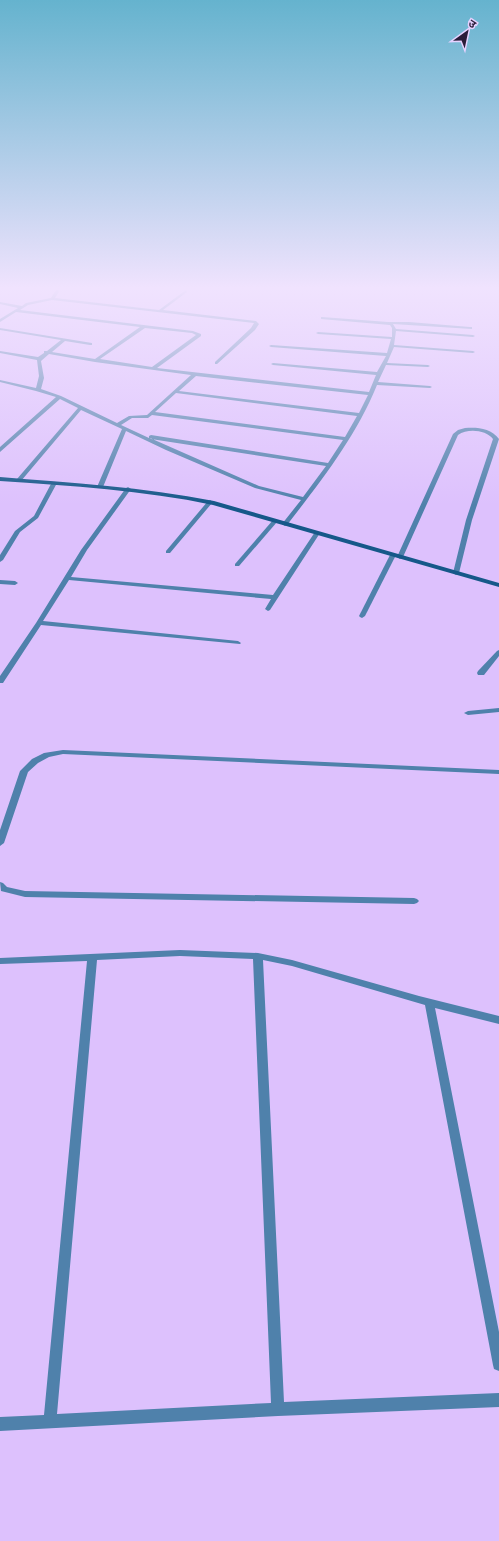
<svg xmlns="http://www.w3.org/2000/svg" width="499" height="1541" viewBox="0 0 499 1541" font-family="'Open Sans','Noto Sans Devanagari',sans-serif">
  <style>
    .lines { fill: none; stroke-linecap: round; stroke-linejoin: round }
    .lane { fill: #4f81ab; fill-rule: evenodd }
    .street { fill: #4f81ab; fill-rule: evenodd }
    .secondary { fill: #165889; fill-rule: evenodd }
  </style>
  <rect width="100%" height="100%" fill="#ddc1fd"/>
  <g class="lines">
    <!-- lane -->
    <g class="lane">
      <polygon points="393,553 396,555 365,616 362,618 360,617 359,616 390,555"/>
      <polygon points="499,650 499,656 484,675 478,675 477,673 478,671 497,651"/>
      <polygon points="499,708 499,712 468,715 464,713 468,711"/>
      <polygon points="63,750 499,770 499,774 63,754 49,757 38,763 28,772 4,843 0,846 0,830 20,771 32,759 44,753"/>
      <polygon points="0,882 3,883 7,887 25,891 414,898 417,899 419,901 417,903 414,904 25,897 1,891"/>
    </g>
    <!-- street -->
    <g class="street">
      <path d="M56,290h4l-5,8 104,12 27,-20 1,2 -24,18 93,11 3,3 -4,6 -38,34h-2v-2l36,-34 3,-5 -202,-23 -24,5 -8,5 173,21 8,3v2l-44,32 212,24 7,-17 -103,-10 -2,-1 2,-1 104,9 9,-16 -115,-9 -2,-1 2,-1 116,8 4,-14 -73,-5 -2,-1 2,-1 74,5v-9l-2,-3 -69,-6v-2h1l66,5h21l61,5h2v2l-79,-5 3,5 77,6 2,1 -2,1 -77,-6 -2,14 79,6 2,1 -2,1 -79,-6 -7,16 41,2 2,1 -2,1 -42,-2 -8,17 52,4 2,1 -2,1 -53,-3c-21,52 -56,96 -90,140l-2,1 -3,-2 19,-24 -46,-12 -89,-38 -40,-19 -23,56 -5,1 -1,-1 25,-58 -41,-19 -60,71h-4v-2l61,-71 -18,-9 -60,53v-5l56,-50 -20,-6 -36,-9v-2l36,8 3,-12 -2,-16 -37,-7v-2l38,6 6,-4v-2h3l14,-11 -61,-10v-2l92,15v2h-2l-25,-4 -13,11 43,7 45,-32 -124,-15 -16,10v-3l18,-11 -18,-4v-2l22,4 4,-3 25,-5zM145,328l47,5 4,2 -44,32 -52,-8zM49,354l46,8 96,13 -44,40 -18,1 -12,7 -56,-27 -20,-7 3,-11 -3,-17zM196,376l172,19 -9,18 -180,-22zM176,393l181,23 -12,21 -190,-25zM152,415l191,25 -15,23 -177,-28 -2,1v2l-28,-13 11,-7h16zM150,438l1,1 175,27 -23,31 -44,-11z"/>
      <path d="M465,428c12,-1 26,0 34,11l-27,81 -13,53 -3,2 -3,-2 13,-53 27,-81c-7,-9 -25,-11 -35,-4l-55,122 -3,2 -3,-2 56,-123 5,-4z"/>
      <polygon points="52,482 57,483 38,518 20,532 3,560 0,562 0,555 15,531 34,516"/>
      <polygon points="128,487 131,489 87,550 71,577 273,595 315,532 317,531 320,533 270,610 268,611 265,609 271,599 69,580 43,621 238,641 241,643 240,644 41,625 3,683 0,683 0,676 36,623 81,550 126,488"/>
      <polygon points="210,500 213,502 212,503 170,553 166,553 166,551 208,501"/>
      <polygon points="275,519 277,520 277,522 239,566 235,566 235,564 273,520"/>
      <polygon points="0,580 15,581 18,583 15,585 0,584"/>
      <path d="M180,950l78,3 34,7 127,36 80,20v8l-64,-16 64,324v39l-5,-2 -1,-4 -68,-360 -133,-39 -29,-6 21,442 215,-9v14l-221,9 -278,15v-14l44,-2 43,-454 -87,3v-6zM180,956l73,3 18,444 -214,11 40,-454z"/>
    </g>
    <!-- secondary -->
    <path class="secondary" d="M0,477c72,6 143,10 214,24l285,82v4l-286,-82c-70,-15 -142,-19 -213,-24z"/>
  </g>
  <!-- sky -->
  <linearGradient id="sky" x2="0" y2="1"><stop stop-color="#65b3ce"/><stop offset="0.57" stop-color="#f0e3fe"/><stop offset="1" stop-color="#f0e3fe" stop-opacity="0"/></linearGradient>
  <rect width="499" height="505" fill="url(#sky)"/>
  <!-- north arrow -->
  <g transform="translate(467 32) rotate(33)" stroke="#e6d2ff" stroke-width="3" paint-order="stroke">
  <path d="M0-3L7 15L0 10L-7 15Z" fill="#2a1c39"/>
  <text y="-6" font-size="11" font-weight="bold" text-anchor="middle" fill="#2a1c39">उ</text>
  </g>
</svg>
